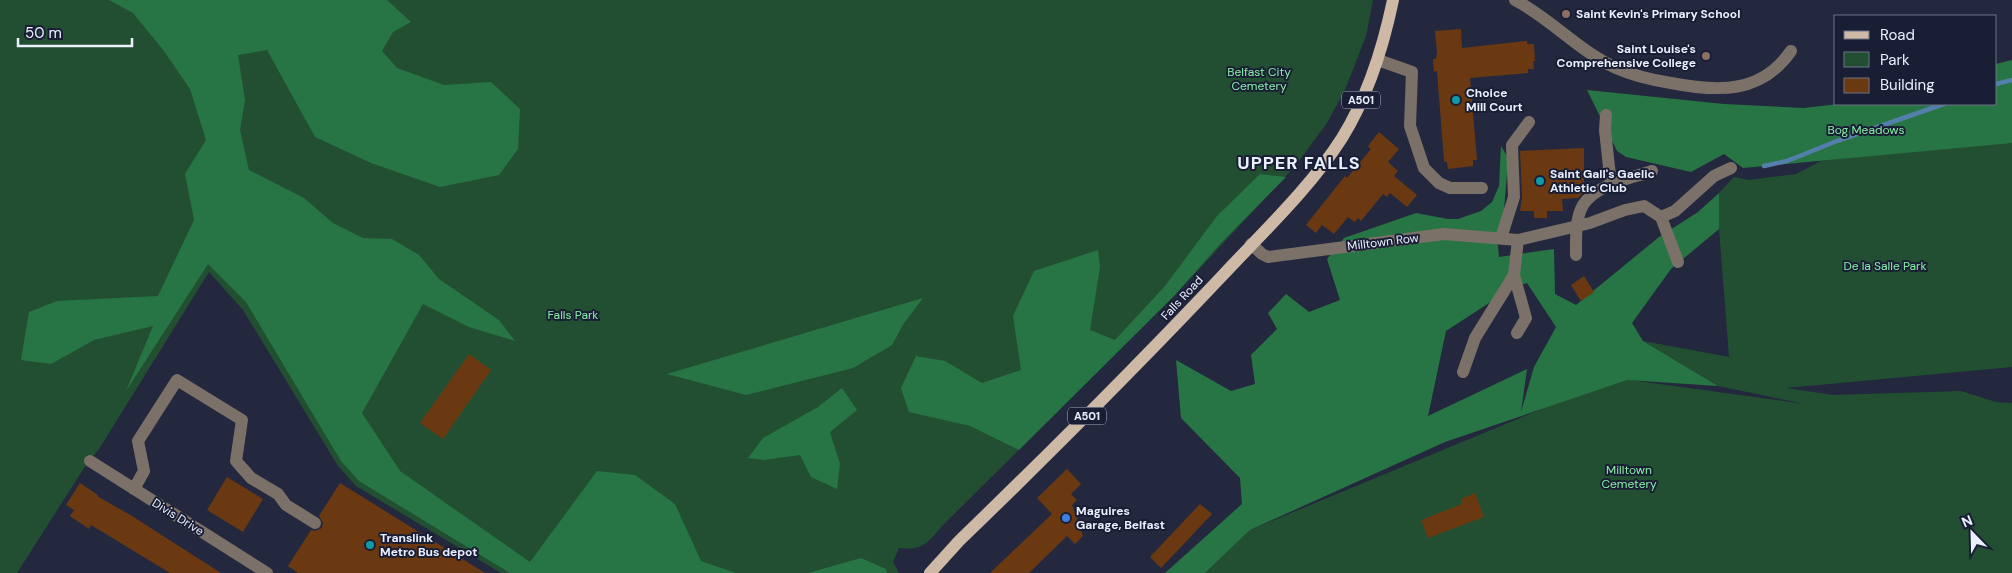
<svg xmlns="http://www.w3.org/2000/svg" width="2012" height="573" viewBox="0 0 2012 573" font-family="'DM Sans',sans-serif">
  <style>
    .green { fill: #224f31 }
    .forest { fill: #277544; fill-rule: evenodd }
    .lines { fill: none; stroke-linecap: round; stroke-linejoin: round }
    .stream { stroke: #547faa; stroke-width: 4.5 }
    .building { fill: #6b3911 }
    .minor { stroke: #7b7168; stroke-width: 12 }
    .major { stroke: #ceb8a6; stroke-width: 12 }
    .education-dot { fill: #8d6e63; stroke: #191e34; stroke-width: 2 }
    .culture-dot { fill: #0f9aa8; stroke: #191e34; stroke-width: 2 }
    .shop-dot { fill: #3f7fe0; stroke: #191e34; stroke-width: 2 }
    .labels { text-anchor: middle; stroke-width: 4; stroke-linejoin: round; paint-order: stroke }
    .shield { fill: #191e34; stroke: #acb1c2; stroke-width: 1 }
    .shield-label { font-size: 11px; font-weight: bold; fill: #ebf0ff }
    .poi-label { font-size: 12px; font-weight: bold; fill: #ebf0ff; stroke: #191e34; text-anchor: start }
    .park-label { font-size: 12px; fill: #88eea6; stroke: #191e34 }
    .street-label { font-size: 12px; fill: #ebf0ff; stroke: #191e34 }
    .district-label { font-size: 18px; font-weight: bold; letter-spacing: 1px; fill: #ebf0ff; stroke: #191e34 }
  </style>
  <rect width="100%" height="100%" fill="#23283e"/>
  <!-- green -->
  <g class="green">
    <path d="M0,0h1373l-7,36 -21,54 -18,33 -31,42 -122,131 -232,230c-14,16 -19,25 -43,22l-6,14 6,11h-398l-145,-87 -18,-20 -95,-156 -34,-38 -110,177 -13,16 -69,108h-17z"/>
    <polygon points="2012,60 2012,367 1786,388 1833,395 1961,391 1996,402 2012,403 2012,573 1205,573 1250,530 1616,378 1805,404 1718,386 1643,341 1729,357 1719,229 1719,193 1734,177 1749,180 1796,174 1821,161 1848,158 1839,104 1996,104 1996,64"/>
  </g>
  <!-- forest -->
  <g class="forest">
    <polygon points="109,0 387,0 411,22 393,32 382,51 397,68 444,85 491,82 520,109 518,149 499,175 440,187 371,163 315,137 267,50 238,55 245,100 240,130 249,170 304,198 333,223 363,238 392,239 419,255 439,279 499,320 515,341 469,327 423,304 362,413 400,471 530,562 597,471 635,475 675,504 701,561 736,573 510,573 359,481 341,461 246,302 208,264 126,391 153,326 94,340 51,364 21,360 29,312 57,301 158,296 194,220 185,174 206,140 190,89 164,51 133,13"/>
    <polygon points="2012,60 2012,143 1743,168 1724,154 1691,172 1626,157 1617,151 1587,90 1724,104 1804,108 1839,104 1996,104 1996,64"/>
    <path d="M1501,146l6,10v17l-3,37 -7,28 2,19 55,-8 1,45 21,11 83,-68 39,-25 21,-19v36l-48,40 -39,54 11,18 75,45 -91,-6 -182,62 -195,88 -45,43h-40l77,-69 -2,-26 -59,-60 -5,-58 55,31 24,-7 -4,-29 26,-26 -9,-16 18,-19 23,18 31,-12 -13,-41 17,-21 72,-25 32,6h10l23,-8 11,-9 7,-16zM1527,283l29,44 -22,40 -13,45 6,-43 -99,47 18,-85 57,-37v-4z"/>
    <polygon points="1260,174 1286,177 1221,243 1174,296 1019,450 970,426 909,412 901,388 916,356 945,361 982,383 1021,370 1013,316 1034,271 1098,250 1100,267 1090,330 1115,340 1165,286 1217,216"/>
    <polygon points="923,298 904,323 892,345 853,368 746,395 667,374"/>
    <polygon points="842,388 857,410 830,432 840,464 837,489 811,477 800,455 764,460 748,458 763,438 818,407"/>
    <polygon points="861,558 886,569 887,573 808,573"/>
  </g>
  <g class="lines">
    <!-- stream -->
    <g class="stream">
      <polyline points="1996,84 2012,80"/>
      <polyline points="1764,166 1787,161 1837,141 1944,104"/>
    </g>
  </g>
  <!-- building -->
  <g class="building">
    <polygon points="1461,29 1462,48 1527,41 1527,44 1534,44 1535,61 1533,61 1534,69 1528,69 1528,73 1470,78 1477,160 1473,160 1473,166 1448,169 1447,162 1444,161 1437,71 1434,72 1433,59 1436,59 1437,52 1435,31"/>
    <polygon points="1379,132 1399,149 1388,162 1398,171 1394,176 1417,195 1407,207 1390,193 1387,197 1383,194 1361,221 1358,218 1355,222 1348,217 1334,234 1322,225 1316,233 1306,225 1345,176 1347,178 1371,149 1368,146"/>
    <polygon points="1584,148 1584,192 1578,198 1562,199 1563,211 1547,211 1547,218 1534,218 1534,211 1520,211 1522,197 1520,151"/>
    <polygon points="1584,276 1594,292 1581,301 1571,285"/>
    <polygon points="469,354 491,370 443,439 420,423"/>
    <polygon points="1067,469 1081,484 1071,494 1077,500 1072,505 1083,536 1075,544 1067,536 1029,573 990,573 1052,514 1037,498"/>
    <polygon points="227,477 263,499 243,532 207,510"/>
    <polygon points="80,483 98,495 97,496 132,516 221,573 170,573 91,525 89,529 70,516 74,510 66,505"/>
    <polygon points="340,483 485,573 298,573 288,566 311,530 315,531 322,528 323,523 319,516"/>
    <polygon points="1475,493 1484,517 1428,538 1421,520 1462,504 1461,499"/>
    <polygon points="1200,504 1212,514 1161,568 1150,557"/>
  </g>
  <g class="lines">
    <!-- minor -->
    <g class="minor">
      <path d="M1515,0c36,19 64,51 101,68 18,8 36,12 55,15 47,9 90,11 120,-32"/>
      <polyline points="1378,60 1412,72 1410,126 1424,168 1439,183 1450,188 1482,188"/>
      <polyline points="1606,115 1605,130 1611,185"/>
      <polyline points="1661,217 1678,262"/>
      <polyline points="1501,238 1514,197 1512,145 1529,122"/>
      <polyline points="1251,244 1262,254 1268,257 1444,234 1518,240 1590,223 1625,210 1644,206 1661,217 1675,211 1714,176 1731,168"/>
      <path d="M1576,255c0,-16 -1,-36 7,-50 14,-21 46,-26 69,-34"/>
      <polyline points="1514,275 1526,318 1517,333"/>
      <polyline points="1463,372 1475,338 1514,275 1518,240"/>
      <polyline points="90,461 267,573"/>
      <polyline points="134,489 144,471 138,441 177,380 242,420 236,461 251,478 278,494 286,505 315,523"/>
    </g>
    <!-- major -->
    <path class="major" d="M930,573l29,-32c90,-87 178,-175 264,-266 41,-44 87,-87 119,-137 26,-42 41,-90 51,-138"/>
  </g>
  <!-- markers -->
  <g class="education-dot">
    <circle cx="1566" cy="14" r="5"/>
    <circle cx="1706" cy="56" r="5"/>
  </g>
  <g class="culture-dot">
    <circle cx="1456" cy="100" r="5"/>
    <circle cx="1540" cy="181" r="5"/>
    <circle cx="370" cy="545" r="5"/>
  </g>
  <circle class="shop-dot" cx="1066" cy="518" r="5"/>
  <g class="labels">
    <!-- shield labels -->
    <g class="shield">
      <rect x="1342" y="91.5" width="38" height="17" rx="4"/>
      <rect x="1068" y="407.5" width="38" height="17" rx="4"/>
    </g>
    <g class="shield-label">
      <text x="1361" y="104">A501</text>
      <text x="1087" y="420">A501</text>
    </g>
    <!-- poi labels -->
    <g class="poi-label">
      <text x="1576" y="18">Saint Kevin's Primary School</text>
      <text x="1696" y="53" text-anchor="end">Saint Louise's<tspan x="1696" dy="14">Comprehensive College</tspan></text>
      <text x="1466" y="97">Choice<tspan x="1466" dy="14">Mill Court</tspan></text>
      <text x="1550" y="178">Saint Gall's Gaelic<tspan x="1550" dy="14">Athletic Club</tspan></text>
      <text x="1076" y="515">Maguires<tspan x="1076" dy="14">Garage, Belfast</tspan></text>
      <text x="380" y="542">Translink<tspan x="380" dy="14">Metro Bus depot</tspan></text>
    </g>
    <!-- park labels -->
    <g class="park-label">
      <text x="1259" y="76">Belfast City<tspan x="1259" dy="14">Cemetery</tspan></text>
      <text x="1866" y="134">Bog Meadows</text>
      <text x="1885" y="270">De la Salle Park</text>
      <text x="573" y="319">Falls Park</text>
      <text x="1629" y="474">Milltown<tspan x="1629" dy="14">Cemetery</tspan></text>
    </g>
    <!-- street labels -->
    <g class="street-label">
      <text transform="translate(1383 242) rotate(-7)" y="4">Milltown Row</text>
      <text transform="translate(1182 298) rotate(-47)" y="4">Falls Road</text>
      <text transform="translate(178 517) rotate(32)" y="4">Divis Drive</text>
    </g>
    <!-- district labels -->
    <g class="district-label">
      <text x="1299" y="169">UPPER FALLS</text>
    </g>
  </g>
  <!-- legend -->
  <rect x="1834" y="15" width="162" height="90" fill="#191e34" stroke="#6d7285"/>
  <rect x="1844" y="31" width="25" height="8" fill="#ceb8a6" stroke="#6d7285"/>
  <text x="1880" y="40" font-size="15" fill="#ebf0ff">Road</text>
  <rect x="1844" y="52" width="25" height="15" fill="#224f31" stroke="#6d7285"/>
  <text x="1880" y="65" font-size="15" fill="#ebf0ff">Park</text>
  <rect x="1844" y="78" width="25" height="15" fill="#6b3911" stroke="#6d7285"/>
  <text x="1880" y="90" font-size="15" fill="#ebf0ff">Building</text>
  <!-- north arrow -->
  <g transform="translate(1972 533) rotate(337)" stroke="#191e34" stroke-width="4" paint-order="stroke">
  <path d="M0-4L9 19L0 12L-9 19Z" fill="#ebf0ff"/>
  <text y="-8" font-size="14" font-weight="bold" text-anchor="middle" fill="#ebf0ff">N</text>
  </g>
  <!-- scale -->
  <path d="M18 38v8h114v-8" fill="none" stroke="#ebf0ff" stroke-width="2.5"/>
  <text x="25" y="38" font-size="15" fill="#ebf0ff" stroke="#191e34" stroke-width="4" paint-order="stroke">50 m</text>
</svg>
